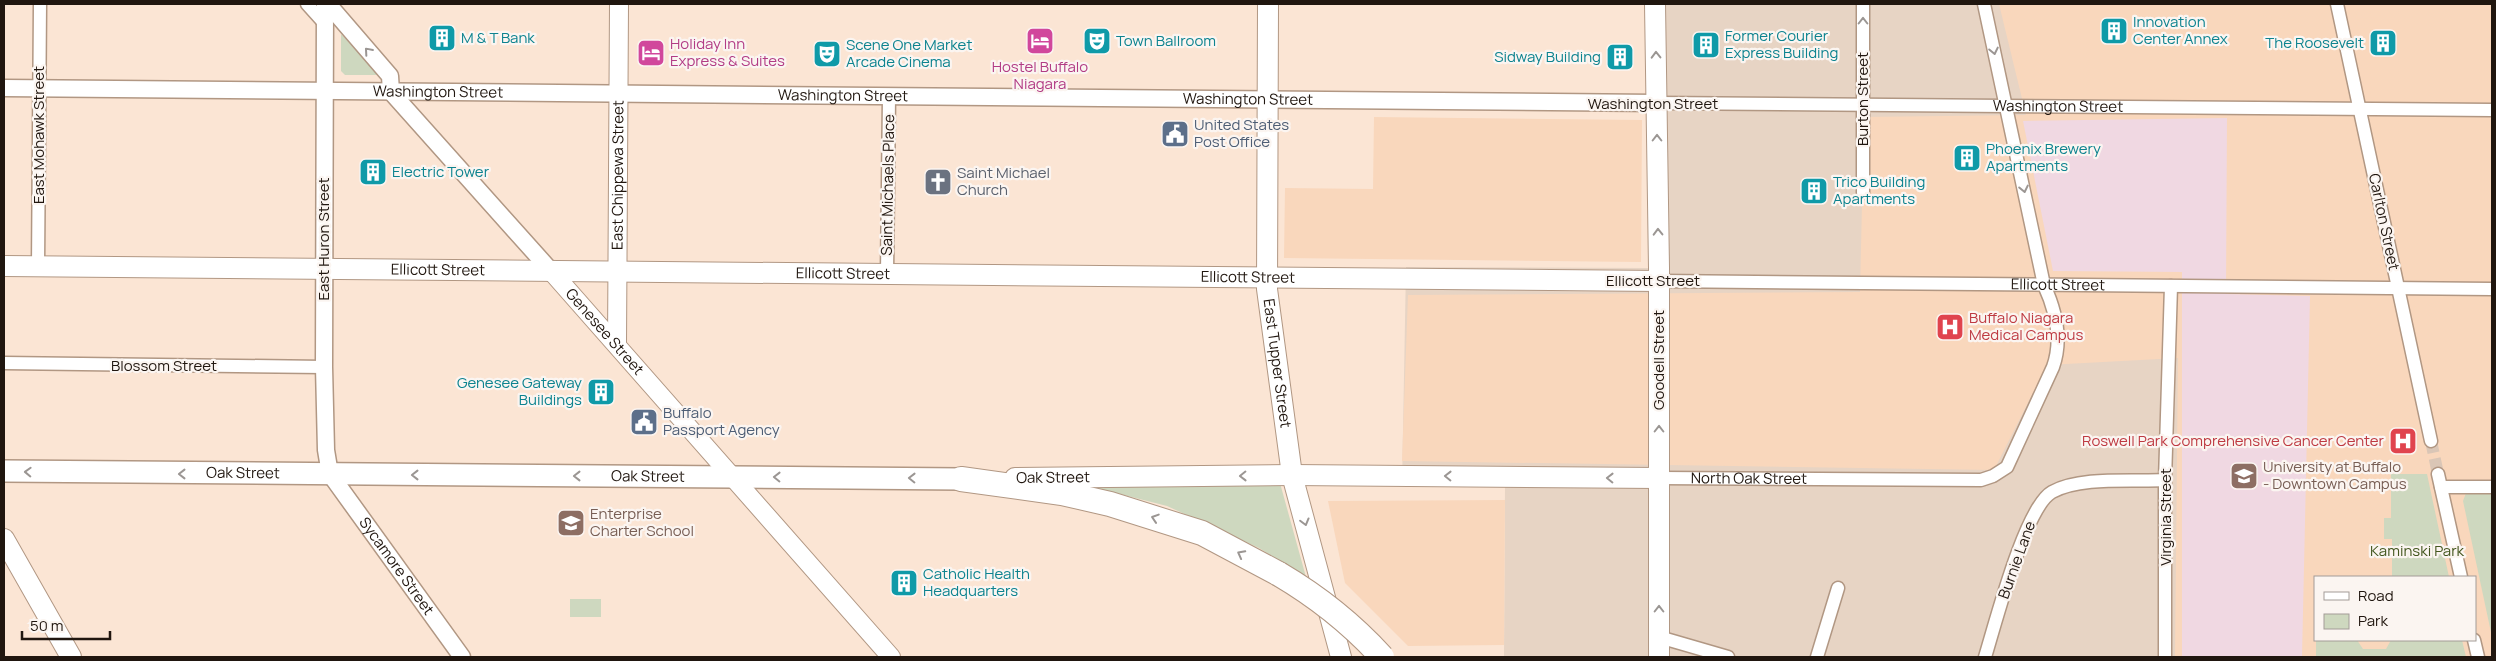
<svg xmlns="http://www.w3.org/2000/svg" width="2496" height="661" viewBox="0 0 2496 661" font-family="Manrope,sans-serif">
  <style>
    .commercial { fill: #e7d4c4; fill-rule: evenodd }
    .built { fill: #f9d7bc; fill-rule: evenodd }
    .education { fill: #f0d8e2 }
    .green { fill: #ced8bf }
    .lines { fill: none; stroke-linecap: round; stroke-linejoin: round }
    .minor-tunnel { stroke: #dac6b6; stroke-width: 12; stroke-dasharray: 12 6; stroke-linecap: butt }
    .minor-casing { stroke: #b19783; stroke-width: 15 }
    .tertiary-casing { stroke: #b19783; stroke-width: 19 }
    .secondary-casing { stroke: #b19783; stroke-width: 20 }
    .primary-casing { stroke: #b19783; stroke-width: 22 }
    .trunk-casing { stroke: #b19783; stroke-width: 24 }
    .motorway-casing { stroke: #b19783; stroke-width: 26 }
    .minor { stroke: #fff; stroke-width: 12 }
    .tertiary { stroke: #fff; stroke-width: 16 }
    .secondary { stroke: #fff; stroke-width: 18 }
    .primary { stroke: #fff; stroke-width: 20 }
    .trunk { stroke: #fff; stroke-width: 21 }
    .motorway { stroke: #fff; stroke-width: 24 }
    .motorway-bridge-casing { stroke: #b19783; stroke-width: 26; stroke-linecap: butt }
    .motorway-bridge { stroke: #fff; stroke-width: 24 }
    .oneway { stroke: #9b9693 }
    .labels { text-anchor: middle; stroke-width: 4.5; stroke-linejoin: round; paint-order: stroke }
    .culture-label { font-size: 15px; fill: #0d838f; stroke: #fbf5f1; text-anchor: start }
    .hotel-label { font-size: 15px; fill: #b23c85; stroke: #fbf5f1; text-anchor: start }
    .street-label { font-size: 15px; fill: #20160f; stroke: #fbf5f1 }
    .service-label { font-size: 15px; fill: #4e5e75; stroke: #fbf5f1; text-anchor: start }
    .worship-label { font-size: 15px; fill: #5b616d; stroke: #fbf5f1; text-anchor: start }
    .health-label { font-size: 15px; fill: #be3a42; stroke: #fbf5f1; text-anchor: start }
    .education-label { font-size: 15px; fill: #785e54; stroke: #fbf5f1; text-anchor: start }
    .park-label { font-size: 15px; fill: #44571f; stroke: #fbf5f1 }
  </style>
  <rect width="100%" height="100%" fill="#fbe5d4"/>
  <!-- commercial -->
  <path class="commercial" d="M1647,4h845v653h-988l1,-172h-103l4,-218 242,1zM2315,577h160v63h-160z"/>
  <!-- built -->
  <g class="built">
    <path d="M1999,4h493v653h-317l3,-299 -131,7 -53,105 -592,-9 6,-166 452,-3 4,-175 162,-2zM2315,577h160v63h-160z"/>
    <polygon points="1374,117 1642,120 1641,262 1284,258 1285,188 1373,189"/>
    <polygon points="1505,500 1504,645 1408,646 1345,583 1328,501"/>
  </g>
  <!-- education -->
  <polygon class="education" points="2227,118 2226,294 2310,296 2302,657 2182,657 2182,272 2053,271 2023,121"/>
  <!-- green -->
  <g class="green">
    <polygon points="341,34 378,73 376,75 345,75 341,71"/>
    <polygon points="2391,474 2427,474 2449,577 2392,577 2392,539 2384,539 2384,518 2391,518"/>
    <polygon points="1280,483 1306,577 1259,548 1167,506 1116,493 1063,485"/>
    <polygon points="2466,493 2492,493 2492,637 2463,501"/>
    <rect x="570" y="599" width="31" height="18"/>
    <polygon points="2316,640 2357,640 2363,649 2386,649 2391,640 2462,640 2466,657 2316,657"/>
  </g>
  <g class="lines">
    <!-- minor-tunnel -->
    <polyline class="minor-tunnel" points="2431,441 2438,474"/>
    <defs>
      <g id="minor">
        <polyline points="307,4 325,24"/>
        <polyline points="1863,4 1863,193"/>
        <polyline points="2337,4 2431,441"/>
        <path id="s1" d="M1657,103l835,7"/>
        <polyline points="38,267 40,4"/>
        <polyline points="887,274 889,97"/>
        <path id="s2" d="M1659,281l833,8"/>
        <polyline points="4,363 324,367"/>
        <polyline points="2438,474 2461,577"/>
        <path id="s3" d="M1659,478l322,2 12,-4 14,-9 46,-100c10,-28 3,-56 -9,-82l-60,-281"/>
        <polyline points="2441,487 2492,487"/>
        <polyline points="1659,637 1728,657"/>
        <polyline points="2474,640 2478,657"/>
        <polyline points="1817,657 1838,588"/>
        <path d="M1985,657c10,-32 40,-150 67,-165 29,-16 80,-10 113,-12"/>
        <polyline points="2165,657 2165,480 2171,286"/>
      </g>
      <g id="tertiary">
        <path id="s4" d="M325,4l-1,363 2,83 4,24 132,183"/>
        <polyline points="328,4 390,76 391,92 551,271"/>
        <path id="s5" d="M4,88l1653,15"/>
      </g>
      <g id="secondary">
        <path id="s6" d="M551,271l340,386"/>
        <path id="s7" d="M617,345l2,-341"/>
      </g>
      <g id="primary">
        <path id="s8" d="M1268,4l-1,285 25,186 49,182"/>
        <polyline points="1655,4 1659,268 1659,657"/>
        <path id="s9" d="M4,266l1655,15"/>
        <path id="s10" d="M1015,478l277,-3 367,3"/>
        <polyline points="4,539 71,657"/>
      </g>
      <g id="trunk">
        <path id="s11" d="M4,471l957,8"/>
      </g>
      <polyline id="motorway" points="961,479 1062,493 1110,504 1202,533 1279,574"/>
    </defs>
    <!-- minor casing -->
    <use href="#minor" class="minor-casing"/>
    <!-- tertiary casing -->
    <use href="#tertiary" class="tertiary-casing"/>
    <!-- secondary casing -->
    <use href="#secondary" class="secondary-casing"/>
    <!-- primary casing -->
    <use href="#primary" class="primary-casing"/>
    <!-- trunk casing -->
    <use href="#trunk" class="trunk-casing"/>
    <!-- motorway casing -->
    <use href="#motorway" class="motorway-casing"/>
    <!-- minor -->
    <use href="#minor" class="minor"/>
    <!-- tertiary -->
    <use href="#tertiary" class="tertiary"/>
    <!-- secondary -->
    <use href="#secondary" class="secondary"/>
    <!-- primary -->
    <use href="#primary" class="primary"/>
    <!-- trunk -->
    <use href="#trunk" class="trunk"/>
    <!-- motorway -->
    <use href="#motorway" class="motorway"/>
    <defs>
      <path id="motorway-bridge" d="M1279,574c39,23 73,50 103,83"/>
    </defs>
    <!-- motorway-bridge casing -->
    <use href="#motorway-bridge" class="motorway-bridge-casing"/>
    <!-- motorway-bridge -->
    <use href="#motorway-bridge" class="motorway-bridge"/>
  </g>
  <!-- one-way arrows -->
  <defs><path id="oneway-chevron" d="M-2-3.5L2.5 0L-2 3.5" fill="none" stroke-width="1.6" stroke-linecap="round" stroke-linejoin="round" transform="scale(1.25)"/></defs>
  <g class="oneway">
    <use href="#oneway-chevron" transform="translate(1863 21) rotate(-90)"/>
    <use href="#oneway-chevron" transform="translate(368 51) rotate(-131)"/>
    <use href="#oneway-chevron" transform="translate(1994 51) rotate(78)"/>
    <use href="#oneway-chevron" transform="translate(1656 55) rotate(-91)"/>
    <use href="#oneway-chevron" transform="translate(1657 138) rotate(-90)"/>
    <use href="#oneway-chevron" transform="translate(2024 189) rotate(78)"/>
    <use href="#oneway-chevron" transform="translate(1658 232) rotate(-91)"/>
    <use href="#oneway-chevron" transform="translate(1659 429) rotate(-90)"/>
    <use href="#oneway-chevron" transform="translate(28 472) rotate(-178)"/>
    <use href="#oneway-chevron" transform="translate(182 474) rotate(-180)"/>
    <use href="#oneway-chevron" transform="translate(415 475) rotate(-180)"/>
    <use href="#oneway-chevron" transform="translate(577 476) rotate(-180)"/>
    <use href="#oneway-chevron" transform="translate(1243 476) rotate(179)"/>
    <use href="#oneway-chevron" transform="translate(1448 476) rotate(-179)"/>
    <use href="#oneway-chevron" transform="translate(777 477) rotate(-179)"/>
    <use href="#oneway-chevron" transform="translate(912 478) rotate(-179)"/>
    <use href="#oneway-chevron" transform="translate(1610 478) rotate(-179)"/>
    <use href="#oneway-chevron" transform="translate(1155 518) rotate(-162)"/>
    <use href="#oneway-chevron" transform="translate(1305 522) rotate(75)"/>
    <use href="#oneway-chevron" transform="translate(1241 554) rotate(-152)"/>
    <use href="#oneway-chevron" transform="translate(1659 609) rotate(-90)"/>
  </g>
  <!-- icons -->
  <defs>
    <symbol id="building-square" viewBox="-11 -11 22 22"><rect x="-9" y="-9" width="18" height="18" rx="4" fill="#0f9aa8" stroke="#fbf5f1"/><path d="M-4-6H4V6H1V3H-1V6H-4ZM-2.5-4.3h1.7v1.8h-1.7ZM.8-4.3h1.7v1.8H.8ZM-2.5-1h1.7V.8h-1.7ZM.8-1h1.7V.8H.8Z" fill="#fff"/></symbol>
    <symbol id="hotel-square" viewBox="-11 -11 22 22"><rect x="-9" y="-9" width="18" height="18" rx="4" fill="#d1479c" stroke="#fbf5f1"/><path d="M-6-4.5h1.5V1H6V5H4.5V3h-9V5H-6ZM-4 0a1.8 1.8 0 1 1 3.6 0ZM.5 0V-2.5h3Q6-2.5 6 0Z" fill="#fff"/></symbol>
    <symbol id="theatre-square" viewBox="-11 -11 22 22"><rect x="-9" y="-9" width="18" height="18" rx="4" fill="#0f9aa8" stroke="#fbf5f1"/><path d="M-5-5.5Q0-4 5-5.5V0Q5 5 0 6Q-5 5-5 0ZM-3.3-2.5H-1v1.5H-3.3ZM1-2.5H3.3v1.5H1ZM-2.8 1Q0 5.5 2.8 1Z" fill="#fff"/></symbol>
    <symbol id="civic-square" viewBox="-11 -11 22 22"><rect x="-9" y="-9" width="18" height="18" rx="4" fill="#5c6f8a" stroke="#fbf5f1"/><path d="M-.6-6.5H3V-4.5H.6V-3L4-1V1h2V6H-6V1h2V-1L-.6-3ZM-1.2 2.5V6h2.4V2.5Z" fill="#fff"/></symbol>
    <symbol id="church-square" viewBox="-11 -11 22 22"><rect x="-9" y="-9" width="18" height="18" rx="4" fill="#6b7280" stroke="#fbf5f1"/><path d="M-1.2-6h2.4v3.5h3.3v2.4h-3.3V6h-2.4V-.1h-3.3v-2.4h3.3Z" fill="#fff"/></symbol>
    <symbol id="hospital-square" viewBox="-11 -11 22 22"><rect x="-9" y="-9" width="18" height="18" rx="4" fill="#e0444e" stroke="#fbf5f1"/><path d="M-5-5h3v3.5h4V-5h3V5h-3V1.5h-4V5h-3Z" fill="#fff"/></symbol>
    <symbol id="university-square" viewBox="-11 -11 22 22"><rect x="-9" y="-9" width="18" height="18" rx="4" fill="#8d6e63" stroke="#fbf5f1"/><path d="M0-5L7-2L0 1L-7-2ZM-4 1L0 2.5L4 1V4Q0 6-4 4Z" fill="#fff"/></symbol>
    <symbol id="school-square" viewBox="-11 -11 22 22"><rect x="-9" y="-9" width="18" height="18" rx="4" fill="#8d6e63" stroke="#fbf5f1"/><path d="M0-5L7-2L0 1L-7-2ZM-4 1L0 2.5L4 1V4Q0 6-4 4Z" fill="#fff"/></symbol>
  </defs>
  <g fill-rule="evenodd">
    <use href="#building-square" x="2098" y="15" width="32" height="32"/>
    <use href="#building-square" x="426" y="22" width="32" height="32"/>
    <use href="#hotel-square" x="1024" y="25" width="32" height="32"/>
    <use href="#theatre-square" x="1081" y="25" width="32" height="32"/>
    <use href="#building-square" x="2367" y="27" width="32" height="32"/>
    <use href="#building-square" x="1690" y="29" width="32" height="32"/>
    <use href="#hotel-square" x="635" y="37" width="32" height="32"/>
    <use href="#theatre-square" x="811" y="38" width="32" height="32"/>
    <use href="#building-square" x="1604" y="41" width="32" height="32"/>
    <use href="#civic-square" x="1159" y="118" width="32" height="32"/>
    <use href="#building-square" x="1951" y="142" width="32" height="32"/>
    <use href="#building-square" x="357" y="156" width="32" height="32"/>
    <use href="#church-square" x="922" y="166" width="32" height="32"/>
    <use href="#building-square" x="1798" y="175" width="32" height="32"/>
    <use href="#hospital-square" x="1934" y="311" width="32" height="32"/>
    <use href="#building-square" x="585" y="376" width="32" height="32"/>
    <use href="#civic-square" x="628" y="406" width="32" height="32"/>
    <use href="#hospital-square" x="2387" y="425" width="32" height="32"/>
    <use href="#university-square" x="2228" y="460" width="32" height="32"/>
    <use href="#school-square" x="555" y="507" width="32" height="32"/>
    <use href="#building-square" x="888" y="567" width="32" height="32"/>
  </g>
  <g class="labels">
    <!-- culture labels -->
    <g class="culture-label">
      <text x="2133" y="27">Innovation<tspan x="2133" dy="17">Center Annex</tspan></text>
      <text x="1725" y="41">Former Courier<tspan x="1725" dy="17">Express Building</tspan></text>
      <text x="461" y="43">M &amp; T Bank</text>
      <text x="1116" y="46">Town Ballroom</text>
      <text x="2364" y="48" text-anchor="end">The Roosevelt</text>
      <text x="846" y="50">Scene One Market<tspan x="846" dy="17">Arcade Cinema</tspan></text>
      <text x="1601" y="62" text-anchor="end">Sidway Building</text>
      <text x="1986" y="154">Phoenix Brewery<tspan x="1986" dy="17">Apartments</tspan></text>
      <text x="392" y="177">Electric Tower</text>
      <text x="1833" y="187">Trico Building<tspan x="1833" dy="17">Apartments</tspan></text>
      <text x="582" y="388" text-anchor="end">Genesee Gateway<tspan x="582" dy="17">Buildings</tspan></text>
      <text x="923" y="579">Catholic Health<tspan x="923" dy="17">Headquarters</tspan></text>
    </g>
    <!-- hotel labels -->
    <g class="hotel-label">
      <text x="670" y="49">Holiday Inn<tspan x="670" dy="17">Express &amp; Suites</tspan></text>
      <text x="1040" y="72" text-anchor="middle">Hostel Buffalo<tspan x="1040" dy="17">Niagara</tspan></text>
    </g>
    <!-- street labels -->
    <g class="street-label">
      <text dy="5" stroke="none"><textPath href="#s5" startOffset="434">Washington Street</textPath></text>
      <text dy="5" stroke="none"><textPath href="#s5" startOffset="839">Washington Street</textPath></text>
      <text transform="translate(1863 99) rotate(-90)" y="5">Burton Street</text>
      <text dy="5" stroke="none"><textPath href="#s5" startOffset="1244">Washington Street</textPath></text>
      <text x="1653" y="109">Washington Street</text>
      <text dy="5" stroke="none"><textPath href="#s1" startOffset="401">Washington Street</textPath></text>
      <text transform="translate(39 135) rotate(-90)" y="5">East Mohawk Street</text>
      <text dy="5" stroke="none"><textPath href="#s7" startOffset="170">East Chippewa Street</textPath></text>
      <text transform="translate(888 185) rotate(-89)" y="5">Saint Michaels Place</text>
      <text transform="translate(2384 222) rotate(78)" y="5">Carlton Street</text>
      <text transform="translate(324 239) rotate(-90)" y="5">East Huron Street</text>
      <text dy="5" stroke="none"><textPath href="#s9" startOffset="434">Ellicott Street</textPath></text>
      <text dy="5" stroke="none"><textPath href="#s9" startOffset="839">Ellicott Street</textPath></text>
      <text dy="5" stroke="none"><textPath href="#s9" startOffset="1244">Ellicott Street</textPath></text>
      <text x="1653" y="286">Ellicott Street</text>
      <text dy="5" stroke="none"><textPath href="#s2" startOffset="399">Ellicott Street</textPath></text>
      <text dy="5" stroke="none"><textPath href="#s6" startOffset="81">Genesee Street</textPath></text>
      <text transform="translate(1659 360) rotate(-90)" y="5">Goodell Street</text>
      <text dy="5" stroke="none"><textPath href="#s8" startOffset="360">East Tupper Street</textPath></text>
      <text x="164" y="371">Blossom Street</text>
      <text dy="5" stroke="none"><textPath href="#s11" startOffset="239">Oak Street</textPath></text>
      <text dy="5" stroke="none"><textPath href="#s11" startOffset="644">Oak Street</textPath></text>
      <text dy="5" stroke="none"><textPath href="#s10" startOffset="38">Oak Street</textPath></text>
      <text dy="5" stroke="none"><textPath href="#s3" startOffset="90">North Oak Street</textPath></text>
      <text transform="translate(2166 517) rotate(-90)" y="5">Virginia Street</text>
      <text transform="translate(2017 560) rotate(-70)" y="5">Burnie Lane</text>
      <text dy="5" stroke="none"><textPath href="#s4" startOffset="584">Sycamore Street</textPath></text>
    </g>
    <!-- service labels -->
    <g class="service-label">
      <text x="1194" y="130">United States<tspan x="1194" dy="17">Post Office</tspan></text>
      <text x="663" y="418">Buffalo<tspan x="663" dy="17">Passport Agency</tspan></text>
    </g>
    <!-- worship labels -->
    <g class="worship-label">
      <text x="957" y="178">Saint Michael<tspan x="957" dy="17">Church</tspan></text>
    </g>
    <!-- health labels -->
    <g class="health-label">
      <text x="1969" y="323">Buffalo Niagara<tspan x="1969" dy="17">Medical Campus</tspan></text>
      <text x="2384" y="446" text-anchor="end">Roswell Park Comprehensive Cancer Center</text>
    </g>
    <!-- education labels -->
    <g class="education-label">
      <text x="2263" y="472">University at Buffalo<tspan x="2263" dy="17">- Downtown Campus</tspan></text>
      <text x="590" y="519">Enterprise<tspan x="590" dy="17">Charter School</tspan></text>
    </g>
    <!-- park labels -->
    <g class="park-label">
      <text x="2417" y="556">Kaminski Park</text>
    </g>
  </g>
  <!-- border -->
  <rect width="2496" height="661" fill="none" stroke="#20160f" stroke-width="10"/>
  <!-- legend -->
  <rect x="2314" y="576" width="162" height="65" fill="#fbf5f1" stroke="#a39c97"/>
  <rect x="2324" y="592" width="25" height="8" fill="#ffffff" stroke="#a39c97"/>
  <text x="2358" y="601" font-size="15" fill="#20160f">Road</text>
  <rect x="2324" y="614" width="25" height="15" fill="#ced8bf" stroke="#a39c97"/>
  <text x="2358" y="626" font-size="15" fill="#20160f">Park</text>
  <!-- scale -->
  <path d="M22 631v8h88v-8" fill="none" stroke="#20160f" stroke-width="2.5"/>
  <text x="30" y="631" font-size="15" fill="#20160f" stroke="#fbf5f1" stroke-width="4" paint-order="stroke">50 m</text>
</svg>
